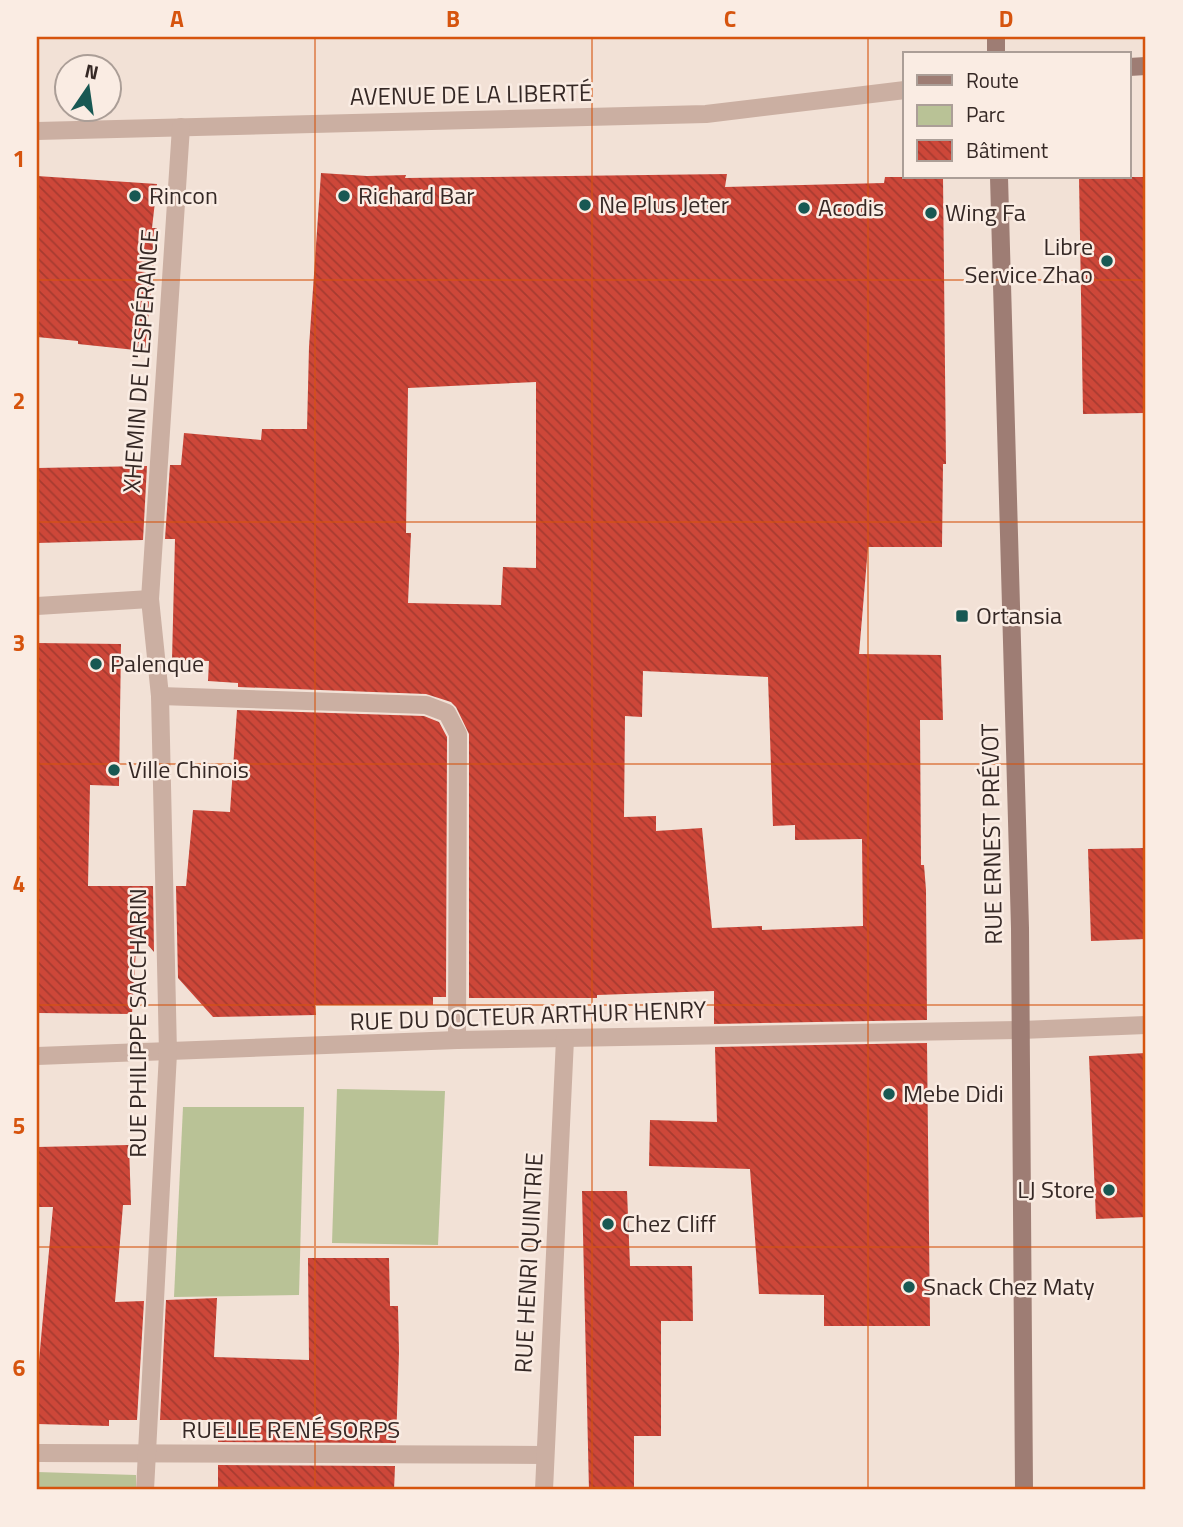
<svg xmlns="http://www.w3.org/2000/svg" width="1183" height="1527" viewBox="0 0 1183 1527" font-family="'Titillium Web',sans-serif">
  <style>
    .green { fill: #b9c296 }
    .building { fill: url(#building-back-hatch); fill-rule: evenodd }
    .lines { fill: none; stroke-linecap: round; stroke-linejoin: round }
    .street { stroke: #cbafa2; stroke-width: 18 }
    .secondary { stroke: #9e7d74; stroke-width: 18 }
    .grid { fill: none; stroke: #d6540e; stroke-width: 2; stroke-opacity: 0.55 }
    .poi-dot { fill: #185853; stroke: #faece3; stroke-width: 2.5 }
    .labels { text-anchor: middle; stroke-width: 5; stroke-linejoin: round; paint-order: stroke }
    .street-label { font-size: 24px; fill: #352825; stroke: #faece3 }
    .poi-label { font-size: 24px; fill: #352825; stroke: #faece3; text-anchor: start }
    .neatline { fill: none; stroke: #d6540e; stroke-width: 2.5 }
    .grid-label { font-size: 23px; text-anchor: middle; font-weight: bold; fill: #d6540e }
  </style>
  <defs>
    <pattern id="building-back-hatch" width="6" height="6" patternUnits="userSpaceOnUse" patternTransform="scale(1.75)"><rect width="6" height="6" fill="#cd4739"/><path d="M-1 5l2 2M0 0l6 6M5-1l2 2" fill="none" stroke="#a73b30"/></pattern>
  </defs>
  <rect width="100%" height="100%" fill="#f2e1d6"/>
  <!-- green -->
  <g class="green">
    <polygon points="337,1089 445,1091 438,1245 332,1243"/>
    <polygon points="183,1107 304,1107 299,1295 174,1297"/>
    <polygon points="37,1472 136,1475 136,1490 37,1490"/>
  </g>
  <!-- building -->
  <g class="building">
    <path d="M321,173l46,3 39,-1 -1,3 322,-4 -2,13 159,-4 1,-6h58l3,287h-3l-1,83h-74l-9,107 82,1 2,65h-23l1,145h3l2,25 1,130 -213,4v-33l-117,4v3h-128v-264l-13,-27 -5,-5 -25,-8 -188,-7v-4l-30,-2 1,-20 -37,-1 3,-121h-10l5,-74h11l3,-32 77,7 1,-11h45l2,-82zM536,382v186l-33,-1 -2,38 -93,-2 3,-70h-5l2,-145zM643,671l125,6 5,149 22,-1v15l67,-1 1,87 -101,4v-4l-50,2 -10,-100 -46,3v-15l-32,1 1,-101 17,1z"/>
    <polygon points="37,176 157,184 152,228 157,228 145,351 78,344 78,341 37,337"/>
    <polygon points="1079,177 1146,177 1146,413 1083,414"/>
    <polygon points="147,466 143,540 37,543 37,468"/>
    <polygon points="37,643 121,644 119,786 90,785 88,886 153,886 154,952 137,932 132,1014 37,1013"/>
    <polygon points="237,710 424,716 439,722 447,737 446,997 433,997 433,1005 315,1005 316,1015 213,1017 178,978 176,886 186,886 193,810 230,812"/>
    <polygon points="1146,848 1146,939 1091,941 1088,849"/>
    <polygon points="927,1043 930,1326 824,1326 824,1295 759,1294 750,1169 649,1166 650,1120 717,1122 715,1047"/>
    <polygon points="1146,1053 1146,1217 1096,1219 1089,1056"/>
    <polygon points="129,1145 131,1205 123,1205 115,1302 144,1301 137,1420 109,1420 109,1426 37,1424 37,1383 53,1207 39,1207 37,1147"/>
    <polygon points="582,1191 627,1191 630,1266 692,1266 693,1321 661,1321 661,1436 634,1436 634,1490 589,1490"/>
    <polygon points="308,1258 389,1258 390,1306 398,1306 399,1352 396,1443 218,1442 218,1420 160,1420 166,1300 217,1298 214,1357 309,1360"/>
    <polygon points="218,1465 395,1466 394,1490 218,1490"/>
  </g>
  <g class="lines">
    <!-- street -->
    <g class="street">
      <polyline points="37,131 706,114 905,90"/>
      <polyline points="37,606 150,599"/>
      <polyline points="160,696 426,705 447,713 458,734 457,1040"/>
      <polyline points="37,1056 457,1040 1021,1030 1146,1025"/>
      <polyline points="37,1453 544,1455"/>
      <polyline points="145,1490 168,1053 160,696 150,599 181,127"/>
      <polyline points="544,1490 565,1039"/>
    </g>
    <!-- secondary -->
    <g class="secondary">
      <polyline points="996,54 996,37"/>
      <polyline points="1129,67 1146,66"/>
      <polyline points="999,177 1020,928 1024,1490"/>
    </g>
  </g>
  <!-- grid -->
  <path class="grid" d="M315,37v1453M592,37v1453M868,37v1453M37,280h1109M37,522h1109M37,764h1109M37,1005h1109M37,1247h1109"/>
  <!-- markers -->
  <g class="poi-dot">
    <circle cx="135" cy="196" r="7"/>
    <circle cx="344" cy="196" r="7"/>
    <circle cx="585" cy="205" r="7"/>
    <circle cx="804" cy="208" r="7"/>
    <circle cx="931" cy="213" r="7"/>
    <circle cx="1107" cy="261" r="7"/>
    <rect x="955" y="609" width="14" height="14" rx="3.5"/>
    <circle cx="96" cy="664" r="7"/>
    <circle cx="114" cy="770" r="7"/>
    <circle cx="889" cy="1094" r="7"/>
    <circle cx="1109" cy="1190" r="7"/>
    <circle cx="608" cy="1224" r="7"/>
    <circle cx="909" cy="1287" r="7"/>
  </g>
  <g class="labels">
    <!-- street labels -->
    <g class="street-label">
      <text transform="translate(471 95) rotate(-1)" y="8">AVENUE DE LA LIBERTÉ</text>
      <text transform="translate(141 361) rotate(-86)" y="8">XHEMIN DE L'ESPÉRANCE</text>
      <text transform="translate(992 834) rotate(-91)" y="8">RUE ERNEST PRÉVOT</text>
      <text transform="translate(528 1016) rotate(-2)" y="8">RUE DU DOCTEUR ARTHUR HENRY</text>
      <text transform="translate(138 1023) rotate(-90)" y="8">RUE PHILIPPE SACCHARIN</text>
      <text transform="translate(529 1263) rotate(-87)" y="8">RUE HENRI QUINTRIE</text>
      <text x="291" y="1438">RUELLE RENÉ SORPS</text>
    </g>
    <!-- poi labels -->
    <g class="poi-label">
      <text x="149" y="204">Rincon</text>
      <text x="358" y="204">Richard Bar</text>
      <text x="599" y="213">Ne Plus Jeter</text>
      <text x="818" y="216">Acodis</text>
      <text x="945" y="221">Wing Fa</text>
      <text x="1093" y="255" text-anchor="end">Libre<tspan x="1093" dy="28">Service Zhao</tspan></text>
      <text x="976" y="624">Ortansia</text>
      <text x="110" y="672">Palenque</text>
      <text x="128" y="778">Ville Chinois</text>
      <text x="903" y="1102">Mebe Didi</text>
      <text x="1095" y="1198" text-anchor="end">LJ Store</text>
      <text x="622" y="1232">Chez Cliff</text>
      <text x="923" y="1295">Snack Chez Maty</text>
    </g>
  </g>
  <!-- border -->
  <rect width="1183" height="1527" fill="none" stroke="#faece3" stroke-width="77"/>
  <!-- legend -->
  <rect x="903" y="52" width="228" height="126" fill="#faece3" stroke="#ab9e97" stroke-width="2"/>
  <rect x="917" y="75" width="35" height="10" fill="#9e7d74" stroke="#ab9e97" stroke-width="2"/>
  <text x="966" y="88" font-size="21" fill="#352825">Route</text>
  <rect x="917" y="105" width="35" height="21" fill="#b9c296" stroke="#ab9e97" stroke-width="2"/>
  <text x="966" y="122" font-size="21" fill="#352825">Parc</text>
  <rect x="917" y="140" width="35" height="21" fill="url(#building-back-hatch)" stroke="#ab9e97" stroke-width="2"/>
  <text x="966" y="158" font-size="21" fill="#352825">Bâtiment</text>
  <!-- north arrow -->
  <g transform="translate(88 88) rotate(13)"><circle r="33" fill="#faece3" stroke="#ab9e97" stroke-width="2"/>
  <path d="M0-5L12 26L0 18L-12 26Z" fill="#185853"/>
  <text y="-10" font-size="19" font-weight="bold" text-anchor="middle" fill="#352825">N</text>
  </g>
  <rect x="38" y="38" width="1106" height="1450" class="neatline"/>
  <g class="grid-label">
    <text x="177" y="27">A</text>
    <text x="453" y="27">B</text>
    <text x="730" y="27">C</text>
    <text x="1006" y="27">D</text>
    <text x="19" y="167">1</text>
    <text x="19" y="409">2</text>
    <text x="19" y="651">3</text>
    <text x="19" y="892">4</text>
    <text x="19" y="1134">5</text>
    <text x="19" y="1376">6</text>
  </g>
</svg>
